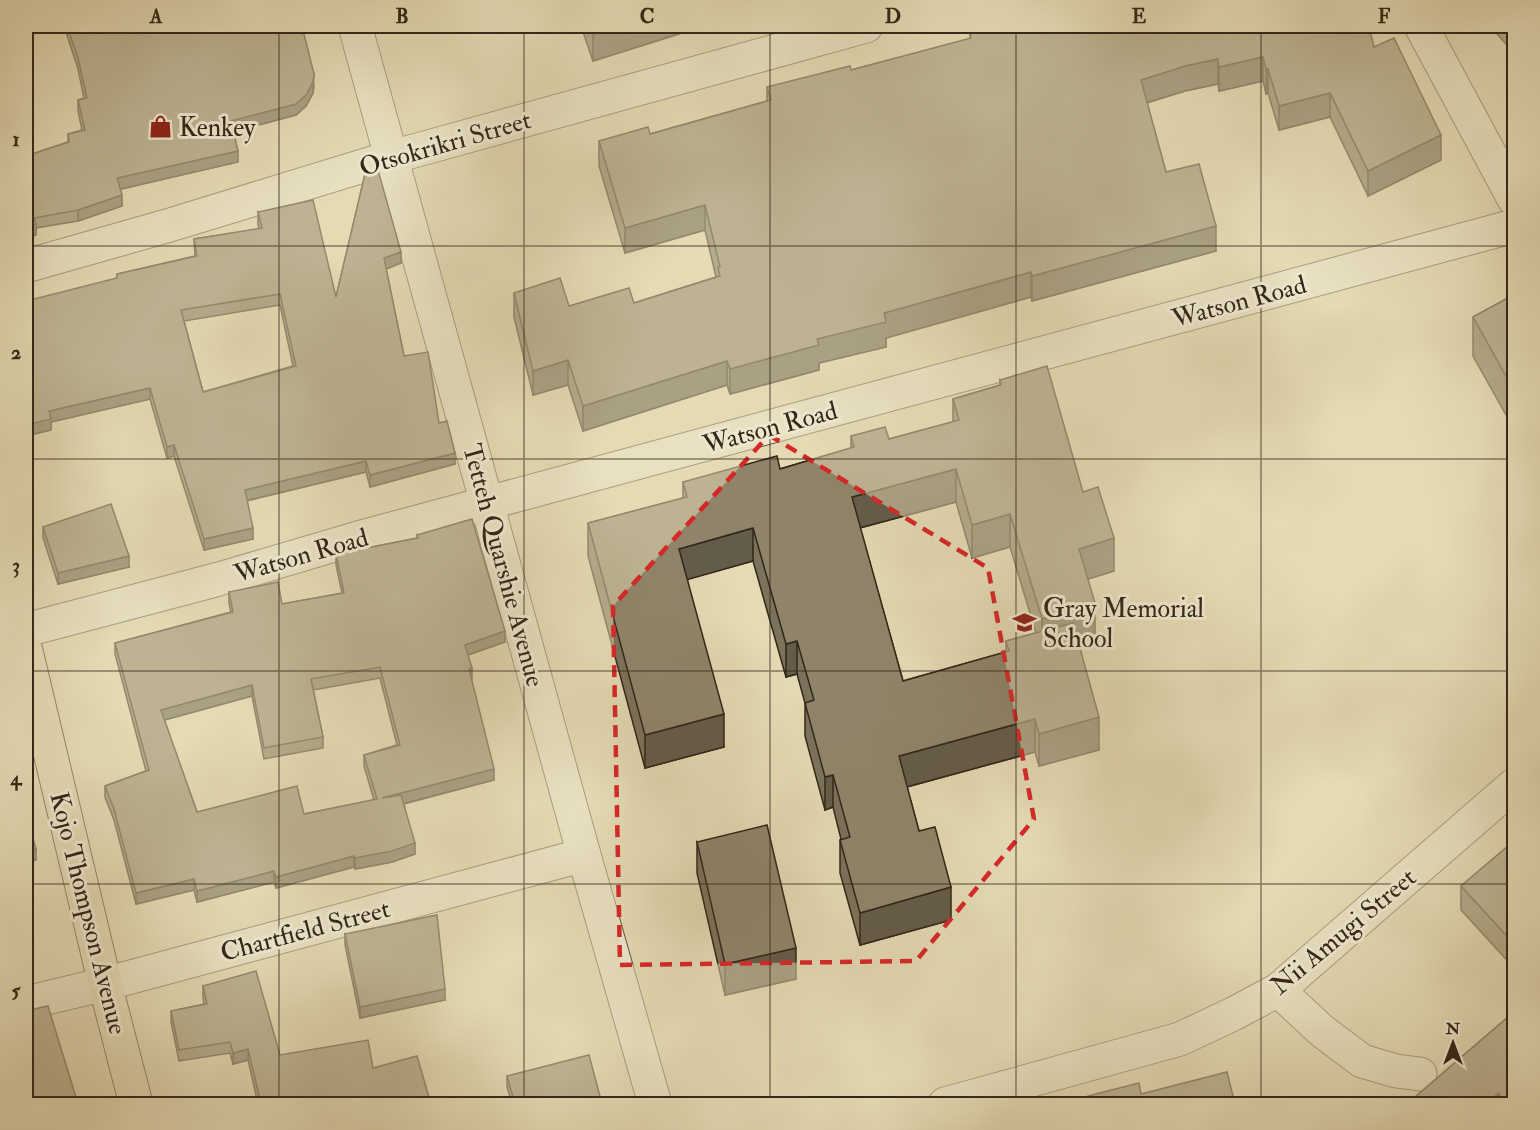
<svg xmlns="http://www.w3.org/2000/svg" width="1540" height="1130" viewBox="0 0 1540 1130" font-family="'IM FELL Double Pica',serif">
  <style>
    .lines { fill: none; stroke-linecap: round; stroke-linejoin: round }
    .minor-casing { stroke: #5f5440; stroke-width: 35 }
    .major-casing { stroke: #332719; stroke-width: 35 }
    .minor { stroke: #ede7ce; stroke-width: 33 }
    .major { stroke: #e4dab4; stroke-width: 33 }
    .wall { fill: #7b725b; stroke: #332719; stroke-width: 1.5; fill-rule: evenodd }
    .shaded-wall { fill: #645c4a; stroke: #332719; stroke-width: 1.5 }
    .building { fill: #8f846a; stroke: #332719; stroke-width: 1.5; fill-rule: evenodd }
    .marked { fill: none; stroke: #d62828; stroke-width: 4.5; stroke-dasharray: 12 8; stroke-linejoin: round }
    .grid { fill: none; stroke: #332719; stroke-width: 1.5; stroke-opacity: 0.55 }
    .labels { text-anchor: middle; stroke-width: 6; stroke-linejoin: round; paint-order: stroke }
    .poi-label { font-size: 26px; fill: #332719; stroke: #ede7ce; text-anchor: start }
    .street-label { font-size: 26px; fill: #332719; stroke: #ede7ce }
    .neatline { fill: none; stroke: #332719; stroke-width: 2 }
    .grid-label { font-size: 20px; text-anchor: middle; font-weight: bold; fill: #332719 }
  </style>
  <rect width="100%" height="100%" fill="#e4dab4"/>
  <filter id="stains"><feTurbulence type="fractalNoise" baseFrequency=".00333" numOctaves="4"/><feColorMatrix values="0 0 0 0 .2 0 0 0 0 .09 0 0 0 0 .02 0 0 0 .5 -.17"/></filter>
  <radialGradient id="worn" r=".72"><stop offset=".6" stop-color="#630" stop-opacity="0"/><stop offset="1" stop-color="#630" stop-opacity=".3"/></radialGradient>
  <g class="lines">
    <defs>
      <g id="minor">
        <polyline points="355,26 584,855 655,1104"/>
        <polyline points="1421,26 1514,199"/>
        <polyline points="26,266 170,225 392,157 866,26"/>
        <polyline points="26,630 219,579 358,538 1514,226"/>
        <polyline points="1278,990 1322,1031 1362,1061 1396,1071 1420,1074"/>
        <polyline points="26,1003 105,984 584,855"/>
        <polyline points="945,1104 1180,1039 1233,1014 1278,990 1514,785"/>
      </g>
      <polyline id="major" points="26,651 105,984 136,1104"/>
    </defs>
    <!-- minor casing -->
    <use href="#minor" class="minor-casing"/>
    <!-- major casing -->
    <use href="#major" class="major-casing"/>
    <!-- minor -->
    <use href="#minor" class="minor"/>
    <!-- major -->
    <use href="#major" class="major"/>
  </g>
  <!-- wall -->
  <g class="wall">
    <polygon points="64,26 300,26 314,86 313,93 306,106 296,115 233,132 238,162 120,189 122,206 78,221 36,228 36,235 26,238 26,156 68,142 68,134 82,130 78,111 78,100 84,98 78,69"/>
    <polygon points="581,26 704,26 593,61"/>
    <polygon points="1490,26 1515,26 1515,54"/>
    <polygon points="970,34 1374,47 1441,160 1368,196 1330,117 1279,130 1268,93 1266,94 1263,81 1219,91 1218,84 1185,91 1147,103 1166,172 1216,251 1032,301 1031,297 886,338 886,347 819,363 819,370 730,394 727,385 583,431 568,385 533,395 514,317 514,293 569,306 634,303 716,277 705,230 625,253 599,166 599,141 650,134 767,101 767,87 851,70 970,39"/>
    <path d="M365,174l36,89 -15,6 18,87 35,67 16,41 -85,23 -4,-15 -119,29 6,38 -49,11 -30,-94 -7,2 -17,-59 -99,23v8l-25,6 91,-158v-4l78,-18 -1,-17 65,-10 -1,-5v-12l78,85zM280,305l13,61 -90,26 -19,-71z"/>
    <polygon points="1515,294 1515,431 1473,356 1473,317"/>
    <path d="M1000,380l83,112 31,79 -26,8 7,57 -17,5 21,109 -60,16 -4,-14 -128,35 12,44 32,89 -91,25 -20,-72v-33l1,-1 -8,-32 -8,3 -20,-74v-33l-8,-29 -11,3 -33,-116 -66,18 37,168 -79,21 -57,-212v-33l95,-25v-16l97,-13 71,-21v-12l38,3 64,-17v-23l47,-14zM956,502l16,56 38,-11 26,86 -30,8v11l-103,29 -43,-153z"/>
    <polygon points="43,527 129,567 58,584 43,538"/>
    <path d="M417,535l88,107 -37,13 3,24 23,101 -90,24 11,50 -23,8 -37,7 -1,-2 -78,21 -2,-6 -77,20 -3,-12 -58,14 -22,-84 -9,-23v-11l41,-15 -31,-117v-11l116,-31 -2,-9v-11l53,12 60,-11 -6,-28v-11l81,-16zM380,678l17,67 -33,10v11l10,34 -70,14 -107,-2 -33,-92 88,-24 12,63 59,-11v-11l-10,-47z"/>
    <polygon points="1515,840 1515,969 1461,910 1461,886"/>
    <polygon points="697,842 796,979 725,995 697,873"/>
    <polygon points="345,934 445,1000 360,1018 345,945"/>
    <polygon points="203,986 280,1055 373,1068 431,1104 258,1104 248,1060 233,1064 230,1053 179,1061 171,1022 171,1011 204,1004 203,997"/>
    <polygon points="1515,1011 1515,1104 1407,1104"/>
    <polygon points="507,1076 602,1104 512,1104 507,1087"/>
  </g>
  <!-- shaded-wall -->
  <g class="shaded-wall">
    <polygon points="26,26 50,26 26,32"/>
    <polygon points="620,26 704,26 593,61 593,34"/>
    <polygon points="1263,57 1263,81 1219,91 1219,67"/>
    <polygon points="1218,59 1218,84 1185,91 1141,104 1141,80 1185,66"/>
    <polygon points="1266,69 1268,69 1268,93 1266,94"/>
    <polygon points="314,74 313,93 306,106 296,115 231,132 231,121"/>
    <polygon points="1330,93 1330,117 1279,130 1279,106"/>
    <polygon points="1441,135 1441,160 1368,196 1368,171"/>
    <polygon points="238,151 238,162 117,190 117,178"/>
    <polygon points="122,195 122,206 78,221 78,210"/>
    <polygon points="705,205 705,230 625,253 625,228"/>
    <polygon points="36,224 36,235 26,238 26,227"/>
    <polygon points="1216,226 1216,251 1032,301 1032,276"/>
    <polygon points="401,252 401,263 384,270 384,258"/>
    <polygon points="1031,272 1031,297 886,338 886,347 819,363 819,370 730,394 730,369 817,339 884,313"/>
    <polygon points="568,360 568,385 533,395 533,371"/>
    <polygon points="727,361 727,385 583,431 583,406"/>
    <polygon points="150,388 150,399 51,422 51,430 26,436 26,425 49,411"/>
    <polygon points="174,445 174,456 167,458 167,447"/>
    <polygon points="455,453 455,464 370,487 370,475"/>
    <polygon points="366,461 366,472 245,501 245,490"/>
    <polygon points="956,469 956,502 852,530 852,497"/>
    <polygon points="1010,514 1010,547 972,558 972,525"/>
    <polygon points="253,528 253,539 204,550 204,539"/>
    <polygon points="753,528 753,561 679,582 679,549"/>
    <polygon points="1114,538 1114,571 1079,582 1079,549"/>
    <polygon points="129,556 129,567 58,584 58,573"/>
    <polygon points="1095,603 1095,636 1042,652 1042,619"/>
    <polygon points="505,631 505,642 465,656 465,645"/>
    <polygon points="797,641 797,674 786,677 786,644"/>
    <polygon points="472,668 472,679 469,680 469,669"/>
    <polygon points="252,685 252,696 161,721 161,710"/>
    <polygon points="724,714 724,747 645,768 645,735"/>
    <polygon points="1099,717 1099,750 1039,766 1039,734"/>
    <polygon points="1035,719 1035,752 899,789 899,756"/>
    <polygon points="494,769 494,780 382,809 382,798"/>
    <polygon points="833,775 833,807 825,810 825,777"/>
    <polygon points="415,843 415,854 392,862 355,869 355,858"/>
    <polygon points="36,849 36,860 26,863 26,852"/>
    <polygon points="354,856 354,867 276,888 276,877"/>
    <polygon points="274,871 274,882 197,902 197,891"/>
    <polygon points="194,879 194,890 136,904 136,893"/>
    <polygon points="951,887 951,920 860,945 860,913"/>
    <polygon points="30,936 30,947 26,949 26,938"/>
    <polygon points="796,948 796,979 725,995 725,964"/>
    <polygon points="445,989 445,1000 360,1018 360,1007"/>
    <polygon points="248,1049 248,1060 233,1064 233,1053"/>
    <polygon points="1499,1093 1499,1104 1486,1104"/>
  </g>
  <!-- building -->
  <g class="building">
    <polygon points="67,26 300,26 302,34 304,34 314,74 313,82 306,95 296,104 231,121 238,151 117,178 122,195 78,210 34,218 36,224 26,227 26,156 69,142 68,134 85,130 78,100 87,98 78,58"/>
    <polygon points="590,26 620,26 593,34"/>
    <polygon points="1001,26 1369,26 1374,47 1394,38 1441,135 1368,171 1330,93 1279,106 1268,69 1266,69 1263,57 1219,67 1218,59 1185,66 1141,80 1166,172 1199,164 1216,226 1032,276 1031,272 884,313 886,322 817,339 819,345 730,369 727,361 583,406 568,360 533,371 514,293 560,278 569,306 629,288 634,303 720,276 718,267 720,267 705,205 625,228 599,141 648,127 650,134 771,100 767,87 850,66 851,70 971,38 970,34"/>
    <path d="M378,170l23,82 -17,6 20,98 24,-4 11,71 8,-2 8,32 -85,22 -4,-14 -121,29 8,38 -49,11 -30,-94 -7,2 -17,-59 -101,23 2,8 -25,6v-124l91,-23v-4l80,-18 -3,-17 68,-11 -4,-16 55,-12 23,97 29,-123zM280,294l16,72 -93,26 -22,-82z"/>
    <polygon points="1515,294 1515,392 1473,317"/>
    <polygon points="1047,366 1083,492 1098,487 1114,538 1079,549 1095,603 1042,619 1010,514 972,525 956,469 852,497 903,681 1009,651 1006,641 1073,623 1099,717 1039,734 1035,719 899,756 919,831 935,827 951,887 860,913 840,840 850,837 833,775 825,777 805,703 814,700 797,641 786,644 753,528 679,549 724,714 645,735 588,523 687,497 683,482 777,456 780,469 854,447 851,436 885,427 889,439 959,420 953,399 1001,385 1000,380"/>
    <polygon points="111,504 129,556 58,573 43,527"/>
    <path d="M472,519l33,112 -40,14 7,23 -3,1 25,100 -112,29 19,-3 14,48 -23,8 -37,7 -1,-2 -78,21 -2,-6 -77,20 -3,-12 -58,14 -22,-84 -9,-23 44,-16 -34,-127 118,-31 -4,-20 49,-10 4,22 62,-11 -8,-39 82,-16 -1,-3zM380,667l20,78 -36,10 13,44 -73,15 -7,-28 -100,26 -36,-102 91,-25 12,63 59,-11 -12,-58z"/>
    <polygon points="26,814 36,849 26,852"/>
    <polygon points="767,825 796,948 725,964 697,842"/>
    <polygon points="1515,840 1515,945 1461,886"/>
    <polygon points="437,915 445,989 360,1007 345,934"/>
    <polygon points="26,920 30,936 26,938"/>
    <polygon points="256,971 280,1055 368,1040 373,1068 417,1056 431,1104 261,1104 248,1049 233,1053 230,1042 179,1050 171,1011 207,1004 203,986"/>
    <polygon points="48,1006 78,1104 26,1104 26,1010 30,1010"/>
    <polygon points="1515,1011 1515,1104 1502,1104 1499,1093 1486,1104 1407,1104"/>
    <polygon points="589,1055 602,1104 515,1104 507,1076"/>
    <polygon points="1227,1072 1235,1104 1090,1104 1088,1096 1139,1083 1141,1094"/>
    <polygon points="1026,1098 1028,1104 1001,1104"/>
  </g>
  <!-- marked area -->
  <path d="M0 0H1540V1130H0ZM769,435l219,133 46,251 -118,142 -296,4 -7,-359z" fill="#e4dab4" fill-opacity=".55" fill-rule="evenodd"/>
  <path class="marked" d="M769,435l219,133 46,251 -118,142 -296,4 -7,-359z"/>
  <!-- grid -->
  <path class="grid" d="M279,26v1078M524,26v1078M770,26v1078M1016,26v1078M1261,26v1078M26,246h1488M26,459h1488M26,671h1488M26,884h1488"/>
  <!-- icons -->
  <defs>
    <symbol id="shop-bare" viewBox="-9 -9 18 18"><path d="M-5-2.5h2.3a2.7 3.5 0 0 1 5.4 0H5L5.5 6h-11ZM-1.5-2.5h3a1.5 2.3 0 0 0-3 0Z" fill="#8f2418" stroke="#ede7ce" stroke-width="2.5" paint-order="stroke"/></symbol>
    <symbol id="school-bare" viewBox="-9 -9 18 18"><path d="M0-5L7-2L0 1L-7-2ZM-4 1L0 2.5L4 1V4Q0 6-4 4Z" fill="#8f2418" stroke="#ede7ce" stroke-width="2.5" paint-order="stroke"/></symbol>
  </defs>
  <g fill-rule="evenodd">
    <use href="#shop-bare" x="144" y="110" width="33" height="33"/>
    <use href="#school-bare" x="1008" y="606" width="33" height="33"/>
  </g>
  <g class="labels">
    <!-- poi labels -->
    <g class="poi-label">
      <text x="179" y="136">Kenkey</text>
      <text x="1043" y="617">Gray Memorial<tspan x="1043" dy="30">School</tspan></text>
    </g>
    <!-- street labels -->
    <g class="street-label">
      <text transform="translate(445 143) rotate(-16)" y="9">Otsokrikri Street</text>
      <text transform="translate(1239 301) rotate(-15)" y="9">Watson Road</text>
      <text transform="translate(770 427) rotate(-15)" y="9">Watson Road</text>
      <text transform="translate(301 555) rotate(-16)" y="9">Watson Road</text>
      <text transform="translate(504 565) rotate(75)" y="9">Tetteh Quarshie Avenue</text>
      <text transform="translate(89 913) rotate(76)" y="9">Kojo Thompson Avenue</text>
      <text transform="translate(305 930) rotate(-15)" y="9">Chartfield Street</text>
      <text transform="translate(1343 931) rotate(-40)" y="9">Nii Amugi Street</text>
    </g>
  </g>
  <!-- margin -->
  <rect width="1540" height="1130" fill="none" stroke="#e4dab4" stroke-width="66"/>
  <!-- north arrow -->
  <g transform="translate(1453 1043)" stroke="#ede7ce" stroke-width="4.5" paint-order="stroke">
  <path d="M0-4.5L10 22L0 15L-10 22Z" fill="#332719"/>
  <text y="-9" font-size="16" font-weight="bold" text-anchor="middle" fill="#332719">N</text>
  </g>
  <rect x="33" y="33" width="1474" height="1064" class="neatline"/>
  <g class="grid-label">
    <text x="156" y="23">A</text>
    <text x="402" y="23">B</text>
    <text x="647" y="23">C</text>
    <text x="893" y="23">D</text>
    <text x="1139" y="23">E</text>
    <text x="1384" y="23">F</text>
    <text x="16" y="146">1</text>
    <text x="16" y="359">2</text>
    <text x="16" y="572">3</text>
    <text x="16" y="785">4</text>
    <text x="16" y="997">5</text>
  </g>
  <rect width="100%" height="100%" filter="url(#stains)"/>
  <rect width="100%" height="100%" fill="url(#worn)"/>
</svg>
